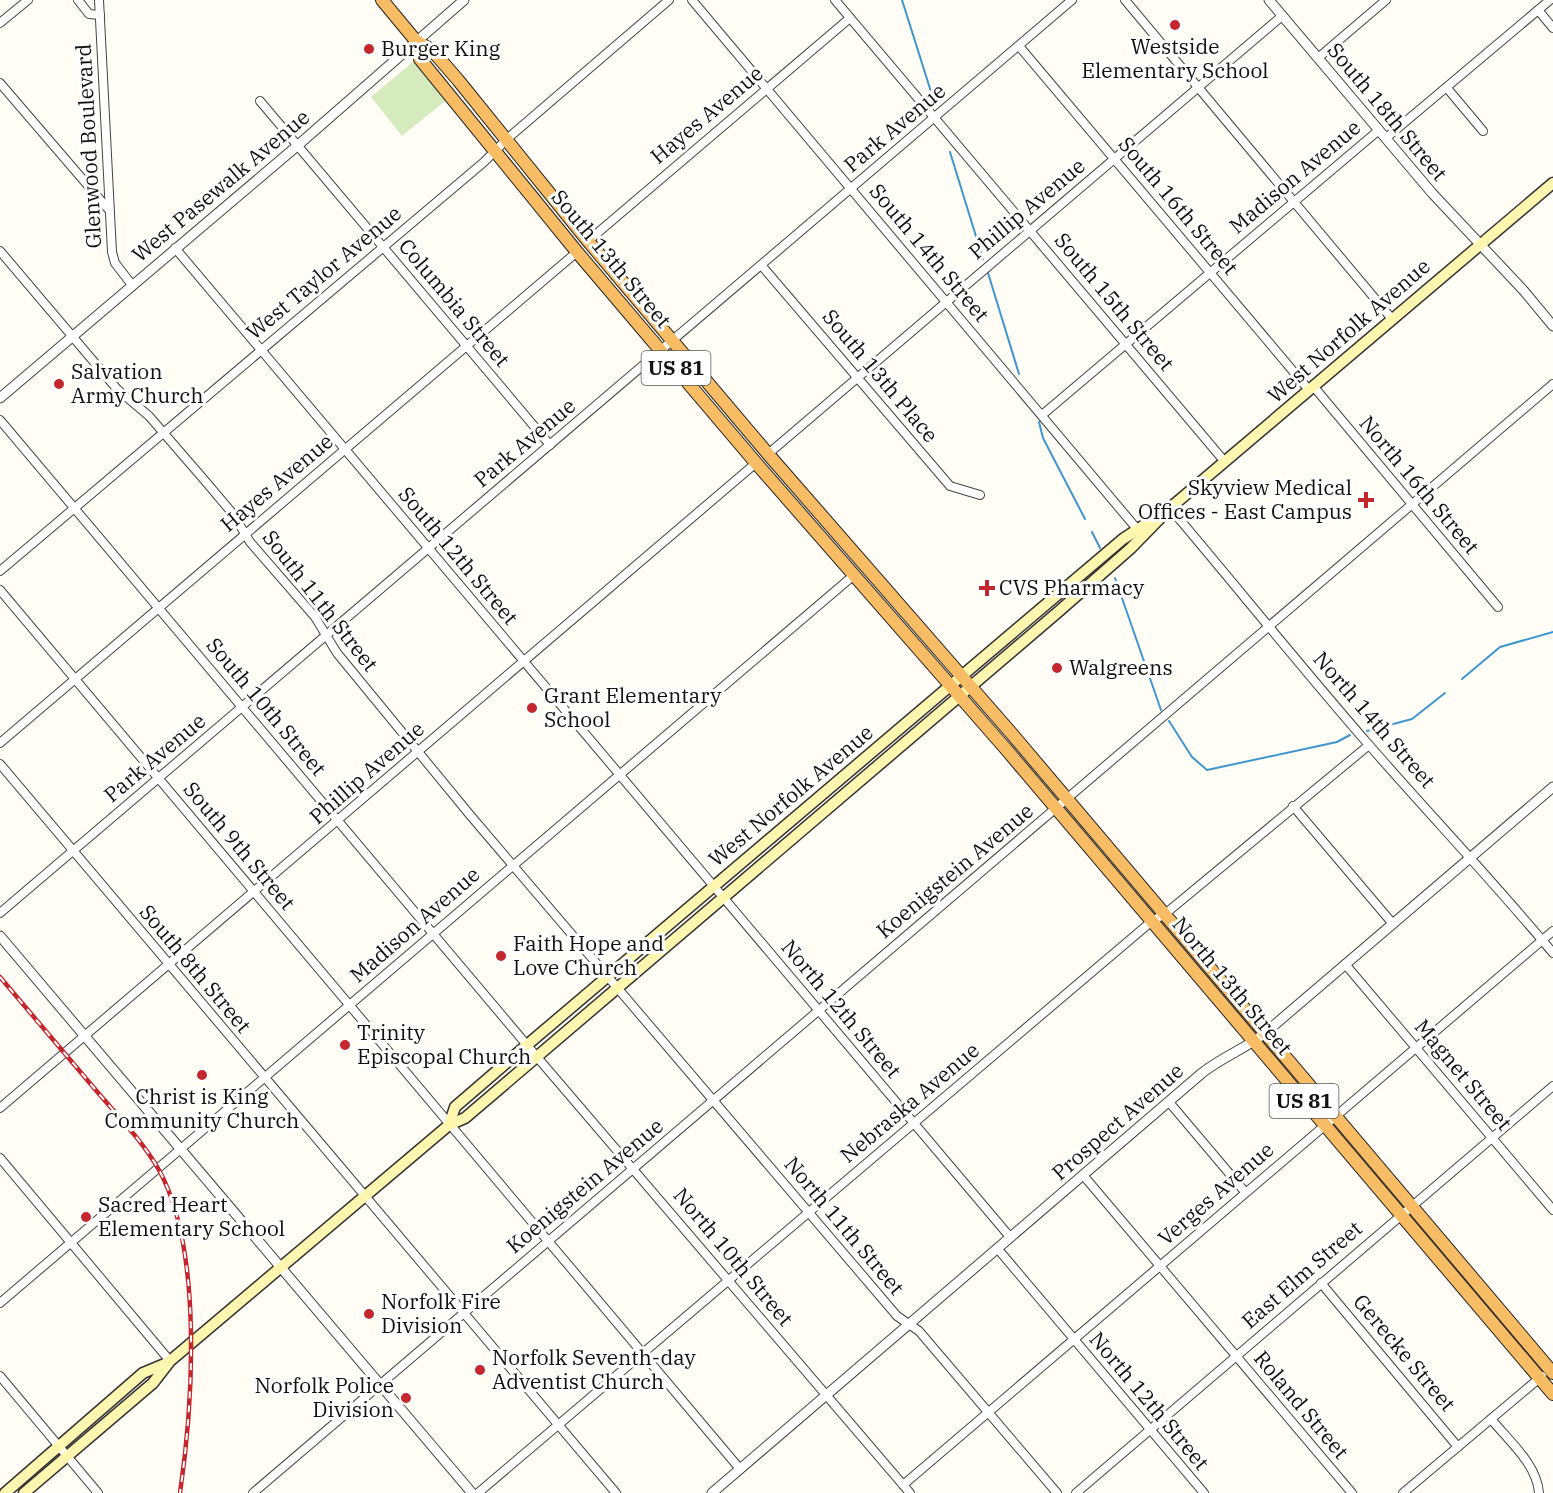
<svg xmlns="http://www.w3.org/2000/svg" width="1553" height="1493" viewBox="0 0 1553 1493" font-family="'IBM Plex Serif',serif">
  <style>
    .green { fill: #d5ebbd }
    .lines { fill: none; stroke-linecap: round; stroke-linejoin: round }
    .stream { stroke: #3f96cf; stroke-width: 2 }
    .minor-casing { stroke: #444; stroke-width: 10 }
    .tertiary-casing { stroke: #444; stroke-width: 11 }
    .secondary-casing { stroke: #333; stroke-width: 13 }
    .trunk-casing { stroke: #222; stroke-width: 14 }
    .minor { stroke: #fff; stroke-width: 8 }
    .tertiary { stroke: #fff; stroke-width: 9 }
    .secondary { stroke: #fff6b0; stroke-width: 10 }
    .trunk { stroke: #f7bc64; stroke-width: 12 }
    .rail-casing { stroke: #c4262e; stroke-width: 4.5 }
    .rail { stroke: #fff; stroke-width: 2; stroke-dasharray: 7; stroke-linecap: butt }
    .poi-dot { fill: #c4262e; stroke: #fff; stroke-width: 2 }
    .labels { text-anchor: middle; stroke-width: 6; stroke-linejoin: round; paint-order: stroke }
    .shield { fill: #fff; stroke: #585858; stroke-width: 1.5 }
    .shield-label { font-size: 20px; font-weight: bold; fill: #111 }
    .poi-label { font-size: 21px; fill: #111; stroke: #fff; text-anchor: start }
    .street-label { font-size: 21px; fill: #111; stroke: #fff }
  </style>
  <rect width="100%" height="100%" fill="#fffdf5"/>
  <!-- green -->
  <polygon class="green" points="414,61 449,98 402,136 371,97"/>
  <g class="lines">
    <!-- stream -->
    <g class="stream">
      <polyline points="902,0 933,98"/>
      <polyline points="950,152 983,259"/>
      <polyline points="988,273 1019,374"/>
      <polyline points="1039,422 1043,438 1085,519"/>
      <polyline points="1092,532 1100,548"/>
      <polyline points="1115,578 1161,710"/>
      <polyline points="1462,679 1500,647 1553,632"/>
      <polyline points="1169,721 1192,757 1207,770 1337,742 1350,735"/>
      <polyline points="1367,731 1412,719 1445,693"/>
    </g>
    <defs>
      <g id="minor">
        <polyline points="78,0 89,14 100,15"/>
        <polyline points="99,0 112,252 115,263 132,285"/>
        <polyline points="692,0 1137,529"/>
        <polyline points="835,0 1225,462"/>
        <polyline points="1125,0 1392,319"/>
        <polyline points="1538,10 1553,28"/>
        <polyline points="0,23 28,0"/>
        <polyline points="1019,46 1309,390"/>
        <polyline points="1318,58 1386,0"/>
        <polyline points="0,83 109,210"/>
        <polyline points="1447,88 1483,131"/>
        <polyline points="260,101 550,445"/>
        <polyline points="1386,138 1550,0"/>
        <polyline points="588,241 850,18"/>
        <polyline points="175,248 1010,1237"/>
        <polyline points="0,251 117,389 149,416 206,482 233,514 250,542 315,617 337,653 470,815 897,1316 919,1331 1057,1493"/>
        <polyline points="762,266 950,486 980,495"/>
        <polyline points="1314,387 1498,607"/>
        <polyline points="1042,415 1379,130"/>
        <polyline points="0,420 537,1057 910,1493"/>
        <polyline points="768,454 1282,16"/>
        <path d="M1170,508c67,79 131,159 199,237 61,70 124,136 184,208"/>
        <polyline points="0,571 484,162 507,139 669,0"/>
        <polyline points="0,590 740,1469"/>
        <polyline points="0,743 577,252"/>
        <polyline points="0,764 616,1493"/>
        <polyline points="1293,806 1393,924"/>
        <polyline points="0,913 1072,0"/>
        <polyline points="1345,964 1553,1210"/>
        <polyline points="1169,1102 1245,1192"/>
        <polyline points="0,1108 756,463"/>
        <polyline points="0,1158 170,1361"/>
        <polyline points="1083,1175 1352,1493"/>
        <polyline points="997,1248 1204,1493"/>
        <polyline points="1321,1283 1458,1447"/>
        <polyline points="0,1303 854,575"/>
        <polyline points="0,1376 98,1493"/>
        <path d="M1491,1419c17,21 46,45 48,74"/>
        <polyline points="903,1485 1553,931"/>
        <polyline points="253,1493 1553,384"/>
        <polyline points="478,1493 1152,921 1165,914 1369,745"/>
        <polyline points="1076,1493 1553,1086"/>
        <polyline points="1403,1493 1542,1376"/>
      </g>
      <g id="tertiary">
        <polyline points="1269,0 1432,193 1524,291 1553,326"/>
        <polyline points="0,398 297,146 464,0"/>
        <polyline points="0,936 472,1493"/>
        <path d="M712,1493l490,-420c20,-16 43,-24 63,-40l288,-246"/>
      </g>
      <g id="secondary">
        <polyline points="449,1125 455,1107 527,1045 1123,539 1155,518"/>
        <polyline points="5,1493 143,1373 167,1363"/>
        <polyline points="24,1493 153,1383 170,1361 449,1125 465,1118 1058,612 1131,548 1170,508 1553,183"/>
      </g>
      <g id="trunk">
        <polyline points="382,0 416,41 432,50 458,80 588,241 768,454 1012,734 1553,1373"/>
        <polyline points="416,41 420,59 577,252 756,463 1005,748 1553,1394"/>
      </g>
    </defs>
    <!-- minor casing -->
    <use href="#minor" class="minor-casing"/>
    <!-- tertiary casing -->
    <use href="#tertiary" class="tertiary-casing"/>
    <!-- secondary casing -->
    <use href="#secondary" class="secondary-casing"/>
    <!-- trunk casing -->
    <use href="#trunk" class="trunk-casing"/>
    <!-- minor -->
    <use href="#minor" class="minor"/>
    <!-- tertiary -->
    <use href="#tertiary" class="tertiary"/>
    <!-- secondary -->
    <use href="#secondary" class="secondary"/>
    <!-- trunk -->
    <use href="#trunk" class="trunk"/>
    <defs>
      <path id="rail" d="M0,977c31,37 63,74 94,111 22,26 48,52 65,82 44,80 34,234 21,323"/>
    </defs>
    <!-- rail casing -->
    <use href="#rail" class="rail-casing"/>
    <!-- rail -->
    <use href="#rail" class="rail"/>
  </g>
  <!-- markers -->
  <g class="poi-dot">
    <circle cx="1175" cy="25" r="6"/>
    <circle cx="369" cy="49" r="6"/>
    <circle cx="59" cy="384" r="6"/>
    <path d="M1363 491h6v6h6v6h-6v6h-6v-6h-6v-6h6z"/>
    <path d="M984 579h6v6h6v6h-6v6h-6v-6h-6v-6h6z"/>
    <circle cx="1057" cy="668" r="6"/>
    <circle cx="532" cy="708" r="6"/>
    <circle cx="501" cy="956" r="6"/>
    <circle cx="345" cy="1045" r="6"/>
    <circle cx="202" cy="1075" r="6"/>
    <circle cx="86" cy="1217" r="6"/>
    <circle cx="369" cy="1314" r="6"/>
    <circle cx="480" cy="1370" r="6"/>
    <circle cx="406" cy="1398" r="6"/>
  </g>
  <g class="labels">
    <!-- shield labels -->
    <g class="shield">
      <rect x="641.5" y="351" width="69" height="34" rx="4.5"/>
      <rect x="1269.5" y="1084" width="69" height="34" rx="4.5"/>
    </g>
    <g class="shield-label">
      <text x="676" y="375">US 81</text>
      <text x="1304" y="1108">US 81</text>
    </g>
    <!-- poi labels -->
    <g class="poi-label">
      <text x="1175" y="54" text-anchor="middle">Westside<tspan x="1175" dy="24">Elementary School</tspan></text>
      <text x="381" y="56">Burger King</text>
      <text x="71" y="379">Salvation<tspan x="71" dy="24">Army Church</tspan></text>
      <text x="1352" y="495" text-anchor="end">Skyview Medical<tspan x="1352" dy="24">Offices - East Campus</tspan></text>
      <text x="999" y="595">CVS Pharmacy</text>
      <text x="1069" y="675">Walgreens</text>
      <text x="544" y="703">Grant Elementary<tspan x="544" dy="24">School</tspan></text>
      <text x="513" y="951">Faith Hope and<tspan x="513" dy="24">Love Church</tspan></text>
      <text x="357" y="1040">Trinity<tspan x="357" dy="24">Episcopal Church</tspan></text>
      <text x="202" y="1104" text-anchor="middle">Christ is King<tspan x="202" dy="24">Community Church</tspan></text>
      <text x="98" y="1212">Sacred Heart<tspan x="98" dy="24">Elementary School</tspan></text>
      <text x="381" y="1309">Norfolk Fire<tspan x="381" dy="24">Division</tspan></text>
      <text x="492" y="1365">Norfolk Seventh-day<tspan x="492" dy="24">Adventist Church</tspan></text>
      <text x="394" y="1393" text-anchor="end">Norfolk Police<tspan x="394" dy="24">Division</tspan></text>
    </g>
    <!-- street labels -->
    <g class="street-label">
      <text transform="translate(1387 112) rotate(50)" y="7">South 18th Street</text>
      <text transform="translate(707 115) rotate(-40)" y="7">Hayes Avenue</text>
      <text transform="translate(895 128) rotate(-40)" y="7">Park Avenue</text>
      <text transform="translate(89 146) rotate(-93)" y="7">Glenwood Boulevard</text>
      <text transform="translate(1295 177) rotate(-40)" y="7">Madison Avenue</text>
      <text transform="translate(221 186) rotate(-40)" y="7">West Pasewalk Avenue</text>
      <text transform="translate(1178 206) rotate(50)" y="7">South 16th Street</text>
      <text transform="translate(1027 209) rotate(-40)" y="7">Phillip Avenue</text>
      <text transform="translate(929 253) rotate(50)" y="7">South 14th Street</text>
      <text transform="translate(611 259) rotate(50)" y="7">South 13th Street</text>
      <text transform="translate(324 273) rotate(-40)" y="7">West Taylor Avenue</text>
      <text transform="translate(1114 302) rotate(50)" y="7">South 15th Street</text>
      <text transform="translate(454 303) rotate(50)" y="7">Columbia Street</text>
      <text transform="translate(1349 331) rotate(-41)" y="7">West Norfolk Avenue</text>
      <text transform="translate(880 376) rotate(50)" y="7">South 13th Place</text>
      <text transform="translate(525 443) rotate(-40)" y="7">Park Avenue</text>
      <text transform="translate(277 483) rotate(-40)" y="7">Hayes Avenue</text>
      <text transform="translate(1419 485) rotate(50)" y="7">North 16th Street</text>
      <text transform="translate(458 556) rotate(50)" y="7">South 12th Street</text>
      <text transform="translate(320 601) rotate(52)" y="7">South 11th Street</text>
      <text transform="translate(266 707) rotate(50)" y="7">South 10th Street</text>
      <text transform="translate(1374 720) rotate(49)" y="7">North 14th Street</text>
      <text transform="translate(155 758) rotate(-40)" y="7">Park Avenue</text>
      <text transform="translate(367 773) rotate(-41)" y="7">Phillip Avenue</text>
      <text transform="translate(791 796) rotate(-40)" y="7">West Norfolk Avenue</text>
      <text transform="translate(239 846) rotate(50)" y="7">South 9th Street</text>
      <text transform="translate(955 871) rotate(-40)" y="7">Koenigstein Avenue</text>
      <text transform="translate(415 925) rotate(-41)" y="7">Madison Avenue</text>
      <text transform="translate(195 969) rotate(50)" y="7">South 8th Street</text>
      <text transform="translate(1232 986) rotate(50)" y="7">North 13th Street</text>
      <text transform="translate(841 1009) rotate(50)" y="7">North 12th Street</text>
      <text transform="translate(1463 1075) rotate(50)" y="7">Magnet Street</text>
      <text transform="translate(910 1103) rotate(-40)" y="7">Nebraska Avenue</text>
      <text transform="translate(1118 1122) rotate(-41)" y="7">Prospect Avenue</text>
      <text transform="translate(585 1186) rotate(-40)" y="7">Koenigstein Avenue</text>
      <text transform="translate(1216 1194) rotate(-41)" y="7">Verges Avenue</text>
      <text transform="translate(844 1226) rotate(50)" y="7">North 11th Street</text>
      <text transform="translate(733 1257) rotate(50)" y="7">North 10th Street</text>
      <text transform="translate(1302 1275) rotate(-41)" y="7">East Elm Street</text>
      <text transform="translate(1404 1353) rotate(50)" y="7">Gerecke Street</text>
      <text transform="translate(1149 1401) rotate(50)" y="7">North 12th Street</text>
      <text transform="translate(1301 1405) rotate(50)" y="7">Roland Street</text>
    </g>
  </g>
</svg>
